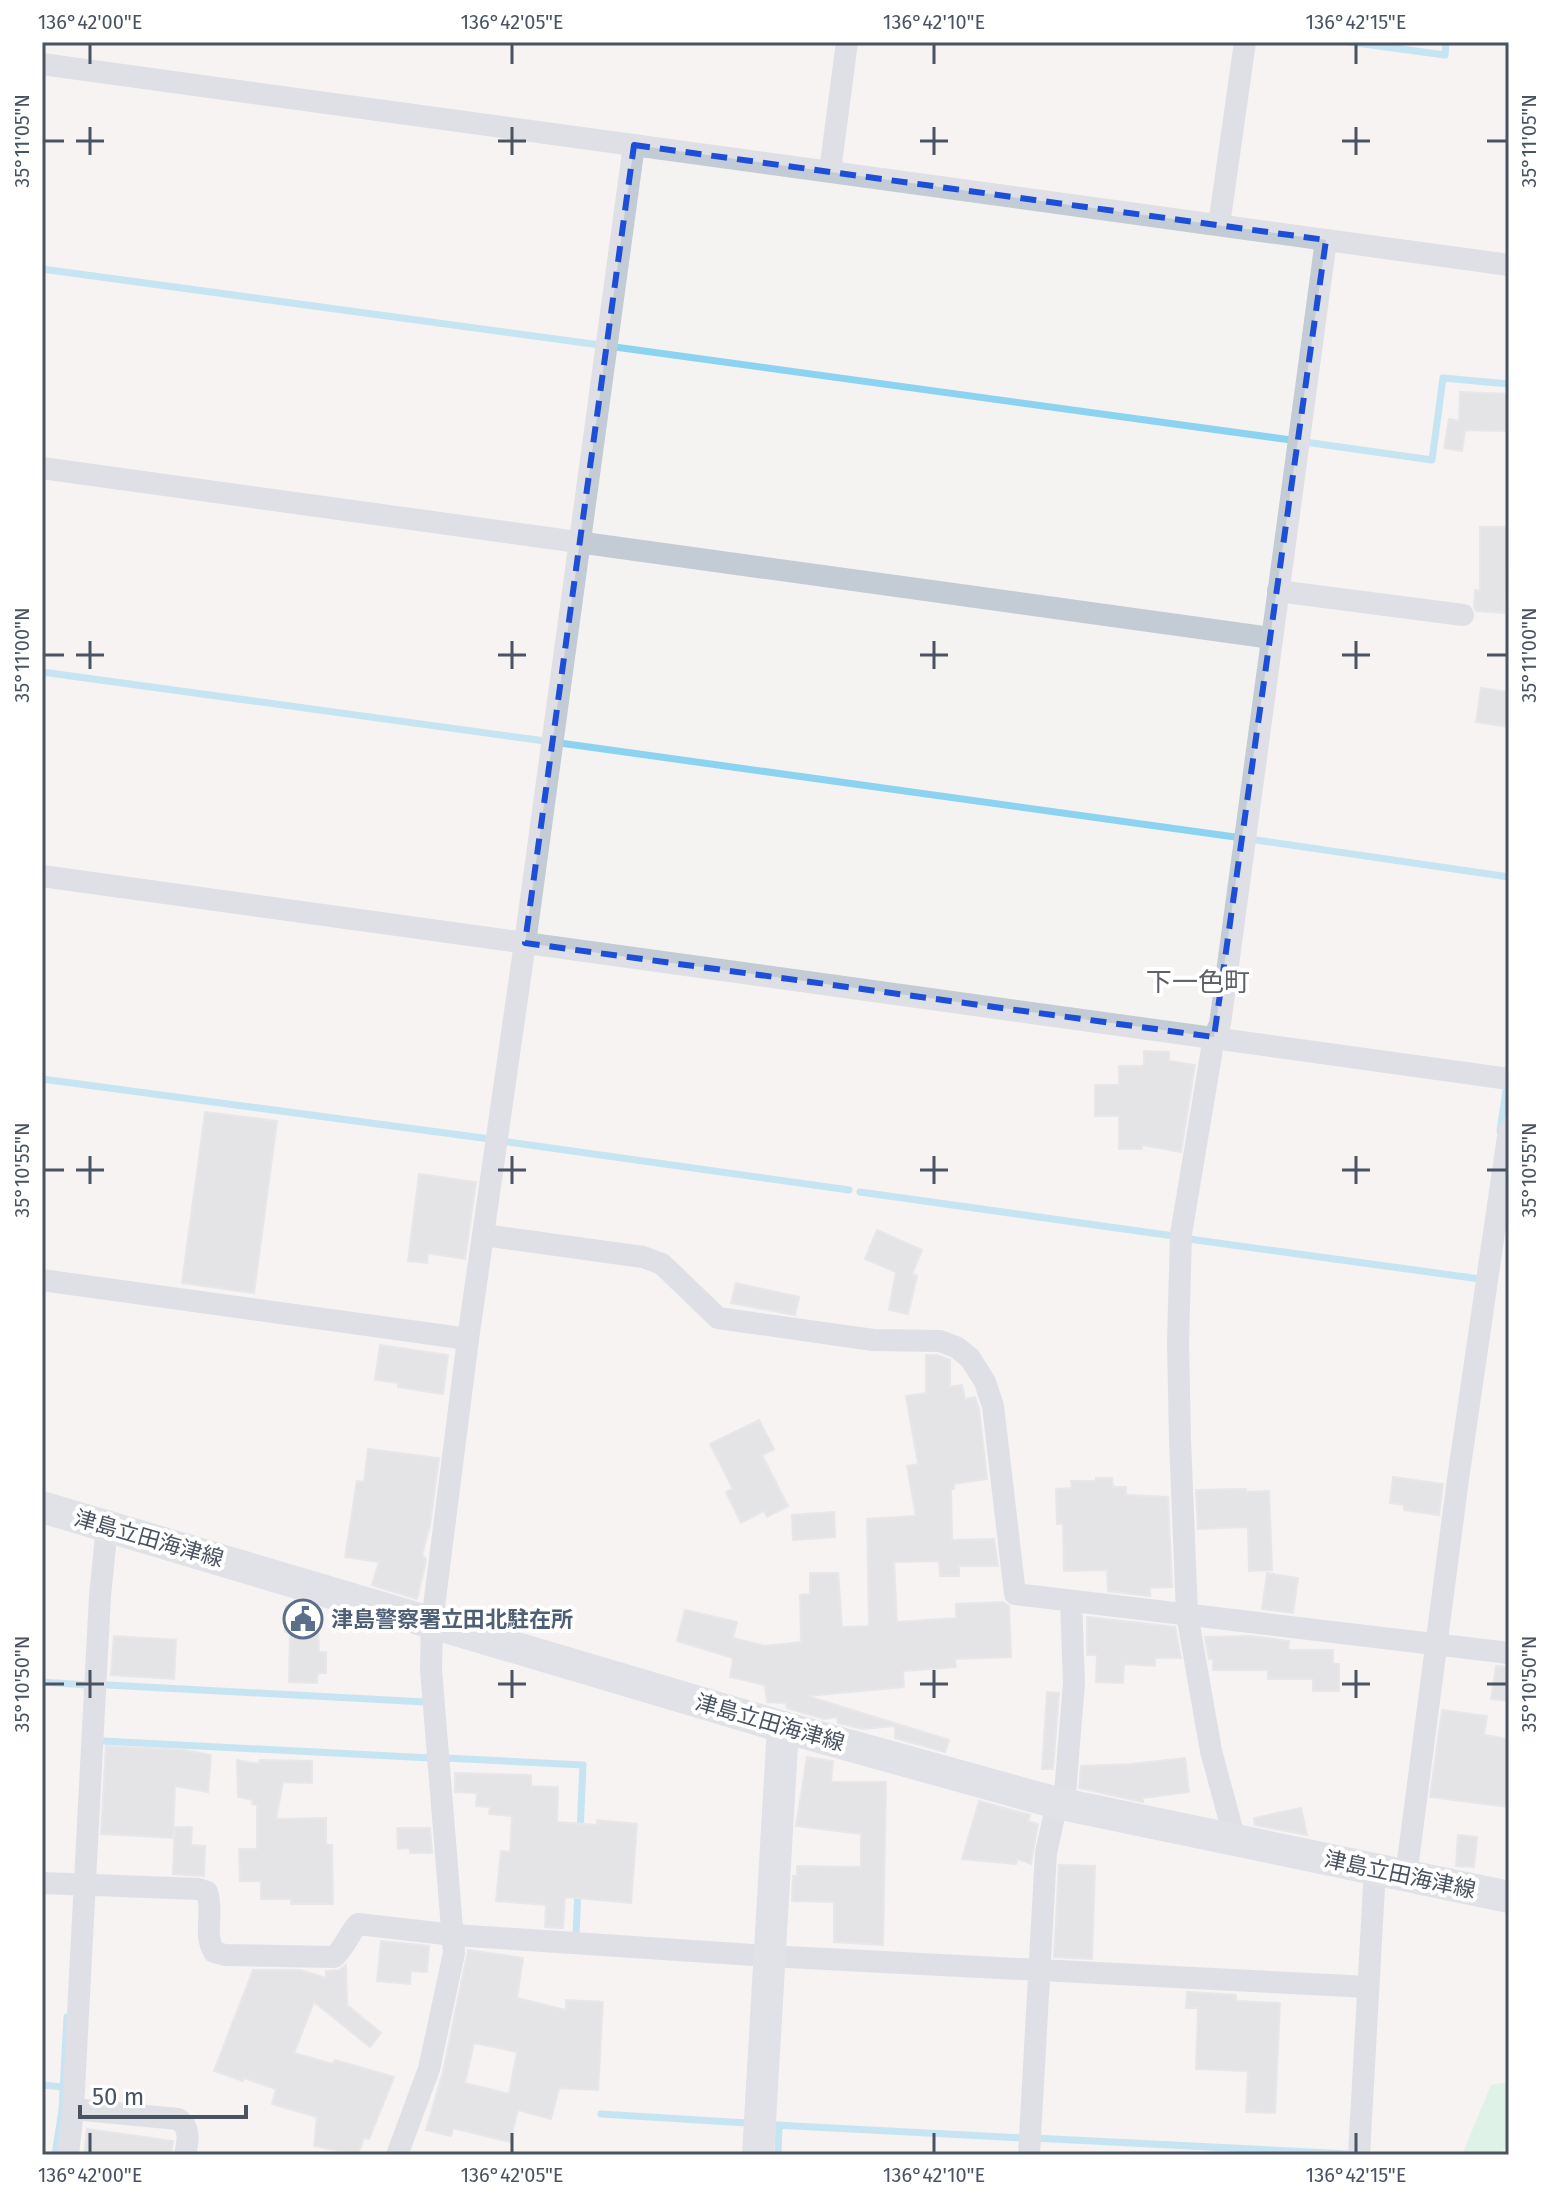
<svg xmlns="http://www.w3.org/2000/svg" width="1551" height="2197" viewBox="0 0 1551 2197" font-family="'Fira Sans','Noto Sans JP',sans-serif">
  <style>
    .green { fill: #c1f2d9 }
    .lines { fill: none; stroke-linecap: round; stroke-linejoin: round }
    .stream { stroke: #8cd3f1; stroke-width: 7 }
    .building { fill: #ced1d8; stroke: #d6d8de; stroke-width: 2; fill-rule: evenodd }
    .street { stroke: #c3cbd4; stroke-width: 22 }
    .secondary { stroke: #c5cedb; stroke-width: 32 }
    .marked { fill: none; stroke: #1d4ed8; stroke-width: 6; stroke-dasharray: 16 10; stroke-linejoin: round }
    .ticks { fill: none; stroke: #495361; stroke-width: 3 }
    .labels { text-anchor: middle; stroke-width: 8; stroke-linejoin: round; paint-order: stroke }
    .street-label { font-size: 22px; fill: #495361; stroke: #fff }
    .service-label { font-size: 22px; font-weight: bold; fill: #4e5e75; stroke: #fff; text-anchor: start }
    .quarter-label { font-size: 26px; fill: #5e6268; stroke: #fff }
    .neatline { fill: none; stroke: #495361; stroke-width: 3 }
    .ticks-label { font-size: 20px; text-anchor: middle; fill: #495361 }
  </style>
  <rect width="100%" height="100%" fill="#f5f3f2"/>
  <!-- green -->
  <polygon class="green" points="1509,2082 1509,2139 1501,2155 1462,2155 1491,2085"/>
  <g class="lines">
    <!-- stream -->
    <g class="stream">
      <polyline points="1349,42 1445,55 1446,42"/>
      <polyline points="42,269 600,345"/>
      <polyline points="615,347 1291,440"/>
      <polyline points="1305,442 1432,460 1443,378 1509,384"/>
      <polyline points="42,672 545,741"/>
      <polyline points="560,743 1235,837"/>
      <polyline points="1256,840 1509,877"/>
      <polyline points="42,1079 490,1139"/>
      <polyline points="1500,1131 1506,1090"/>
      <polyline points="508,1142 849,1190"/>
      <polyline points="860,1192 1174,1236"/>
      <polyline points="1189,1239 1480,1279"/>
      <polyline points="42,1682 87,1685 87,1689"/>
      <polyline points="108,1685 425,1702"/>
      <polyline points="103,1741 430,1758"/>
      <polyline points="446,1758 583,1765 580,1833"/>
      <polyline points="576,1934 578,1890"/>
      <polyline points="42,2085 63,2087"/>
      <polyline points="601,2114 747,2123"/>
      <polyline points="775,2125 1025,2138"/>
      <polyline points="1034,2138 1348,2154"/>
      <polyline points="55,2155 62,2110 67,2017"/>
      <polyline points="778,2155 779,2125"/>
    </g>
  </g>
  <!-- building -->
  <g class="building">
    <polygon points="1460,392 1509,394 1509,431 1465,430 1462,451 1444,448 1449,419 1459,421"/>
    <polygon points="1480,527 1509,527 1504,613 1476,611 1474,607 1475,590 1480,591"/>
    <polygon points="1481,688 1509,692 1509,727 1476,722"/>
    <polygon points="1144,1051 1169,1052 1169,1061 1195,1065 1181,1152 1142,1145 1142,1149 1119,1149 1119,1116 1095,1116 1095,1085 1119,1085 1119,1066 1144,1066"/>
    <polygon points="205,1112 277,1121 254,1293 182,1283"/>
    <polygon points="419,1174 476,1182 465,1259 428,1253 427,1263 408,1261"/>
    <polygon points="877,1230 922,1250 912,1274 917,1276 908,1314 889,1310 896,1272 865,1259"/>
    <polygon points="736,1283 799,1297 795,1315 731,1303"/>
    <polygon points="380,1345 448,1355 443,1394 398,1387 398,1383 375,1380"/>
    <polygon points="926,1355 937,1355 950,1360 950,1387 962,1385 965,1399 975,1397 979,1409 987,1479 954,1484 954,1489 951,1489 952,1540 994,1539 998,1566 959,1566 959,1576 940,1576 939,1561 894,1562 897,1622 956,1618 956,1604 1003,1602 1009,1606 1011,1657 955,1659 956,1667 903,1671 904,1687 807,1696 949,1740 945,1752 895,1738 895,1726 863,1729 838,1723 837,1717 824,1719 787,1708 786,1703 767,1702 765,1685 730,1677 733,1658 677,1641 685,1610 737,1622 733,1638 765,1646 801,1642 800,1595 810,1594 810,1573 838,1573 842,1627 869,1626 867,1519 916,1516 907,1466 918,1464 906,1396 926,1393"/>
    <polygon points="759,1420 774,1449 762,1455 788,1506 767,1517 764,1511 741,1523 726,1492 733,1489 710,1444"/>
    <polygon points="368,1449 439,1458 430,1525 422,1555 426,1559 425,1565 417,1599 372,1585 379,1562 345,1557 357,1481 364,1482"/>
    <polygon points="1393,1477 1443,1484 1439,1515 1404,1510 1404,1505 1390,1503"/>
    <polygon points="1096,1478 1112,1478 1113,1487 1126,1487 1126,1495 1168,1497 1172,1587 1150,1588 1150,1596 1108,1591 1107,1570 1064,1571 1063,1524 1057,1524 1056,1489 1072,1488 1071,1481 1096,1481"/>
    <polygon points="1246,1489 1246,1492 1269,1491 1272,1570 1249,1571 1248,1527 1198,1529 1196,1490"/>
    <polygon points="834,1512 835,1537 793,1540 792,1515"/>
    <polygon points="1267,1573 1298,1578 1293,1613 1262,1609"/>
    <polygon points="286,1606 317,1609 319,1652 326,1652 326,1673 318,1673 317,1683 289,1682 290,1633 285,1632"/>
    <polygon points="1087,1617 1175,1627 1181,1658 1155,1658 1155,1666 1124,1664 1123,1683 1096,1682 1097,1655 1087,1655"/>
    <polygon points="114,1636 176,1640 174,1679 111,1675"/>
    <polygon points="1250,1636 1289,1641 1288,1650 1333,1650 1333,1664 1339,1664 1339,1691 1313,1691 1313,1679 1268,1679 1268,1670 1213,1670 1213,1659 1209,1659 1205,1637"/>
    <polygon points="1496,1666 1509,1667 1509,1701 1491,1699"/>
    <polygon points="1047,1692 1059,1693 1053,1769 1042,1769"/>
    <polygon points="1442,1710 1487,1716 1484,1735 1509,1739 1509,1807 1430,1797"/>
    <polygon points="106,1746 185,1750 211,1755 208,1792 175,1786 173,1838 101,1834"/>
    <polygon points="807,1757 833,1761 831,1782 886,1782 883,1945 834,1942 834,1902 792,1901 793,1876 797,1876 797,1866 861,1867 861,1834 796,1826"/>
    <polygon points="1185,1758 1189,1792 1143,1798 1143,1802 1079,1788 1081,1766 1131,1764"/>
    <polygon points="237,1760 259,1764 260,1760 312,1761 312,1783 283,1782 276,1819 326,1818 326,1845 332,1845 333,1904 291,1904 291,1899 261,1899 261,1881 240,1881 239,1849 257,1849 257,1805 252,1804 253,1800 238,1797"/>
    <polygon points="455,1773 531,1775 531,1786 558,1787 557,1822 597,1825 597,1820 637,1824 631,1903 565,1897 563,1928 545,1927 546,1905 496,1901 501,1851 510,1852 512,1816 489,1814 490,1807 476,1806 477,1793 455,1792"/>
    <polygon points="979,1801 1030,1815 1028,1821 1038,1824 1031,1864 1017,1859 1016,1864 962,1859"/>
    <polygon points="1301,1808 1307,1835 1255,1825 1254,1818"/>
    <polygon points="175,1827 192,1827 191,1845 205,1846 204,1876 173,1874"/>
    <polygon points="397,1828 430,1828 432,1853 410,1853 410,1848 398,1849"/>
    <polygon points="1458,1835 1477,1837 1474,1867 1456,1866"/>
    <polygon points="1059,1865 1095,1866 1092,1959 1054,1957"/>
    <polygon points="381,1941 429,1946 427,1972 411,1971 410,1984 377,1981"/>
    <path d="M468,1950l55,8 -6,40 49,12v-10l37,2 -5,88 -39,-2 -8,31 -33,-9 -8,32 -57,-14 -2,8 -25,-6 17,-58zM474,2043l43,9 -8,42 -44,-11z"/>
    <polygon points="346,1965 347,2005 381,2033 370,2047 314,2002 294,2053 333,2064 335,2060 394,2077 369,2139 364,2138 358,2155 314,2146 317,2117 272,2104 276,2089 244,2078 243,2081 214,2071 253,1970 300,1970 326,1978 326,1971 339,1970"/>
    <polygon points="1187,1992 1236,1995 1236,2001 1280,2003 1275,2113 1246,2112 1248,2071 1196,2069 1198,2008 1186,2008"/>
    <polygon points="87,2129 173,2141 171,2155 84,2155"/>
  </g>
  <g class="lines">
    <!-- street -->
    <g class="street">
      <polyline points="42,64 1509,265"/>
      <polyline points="830,171 847,42"/>
      <polyline points="1219,225 1245,42"/>
      <polyline points="42,468 1272,638"/>
      <polyline points="1278,591 1463,615"/>
      <polyline points="42,876 1509,1079"/>
      <polyline points="484,1235 643,1257 662,1264 718,1318 873,1340 940,1341 956,1347 970,1358 985,1382 993,1406 1015,1594 1509,1653"/>
      <polyline points="42,1280 468,1339"/>
      <polyline points="1064,1805 1074,1683 1071,1601"/>
      <polyline points="1235,1840 1211,1751 1187,1614 1180,1439 1178,1342 1181,1234 1214,1037 1220,1024 1326,240"/>
      <polyline points="1406,1876 1458,1479 1509,1130"/>
      <path d="M42,1883l156,6 9,3c7,20 -4,41 7,60l11,3 109,2c11,-10 14,-22 24,-33l96,11 314,21 600,31"/>
      <path d="M73,2109l105,10c13,8 10,23 7,36"/>
      <polyline points="68,2155 73,2109 100,1596 107,1526"/>
      <polyline points="397,2155 429,2069 454,1953 431,1669 432,1622 468,1339 525,943 634,145"/>
      <polyline points="1029,2155 1046,1853 1057,1803"/>
      <polyline points="1359,2155 1375,1869"/>
    </g>
    <!-- secondary -->
    <g class="secondary">
      <polyline points="42,1507 783,1727 1057,1803 1509,1897"/>
      <polyline points="758,2155 783,1727"/>
    </g>
  </g>
  <!-- marked area -->
  <path d="M0 0H1551V2197H0ZM634,145l692,95 -112,797 -689,-94z" fill="#f5f3f2" fill-opacity=".55" fill-rule="evenodd"/>
  <path class="marked" d="M634,145l692,95 -112,797 -689,-94z"/>
  <!-- ticks -->
  <path class="ticks" d="M90,44v20M512,44v20M934,44v20M1356,44v20M90,127v28M512,127v28M934,127v28M1356,127v28M44,141h20M76,141h28M498,141h28M920,141h28M1342,141h28M1487,141h20M90,641v28M512,641v28M934,641v28M1356,641v28M44,655h20M76,655h28M498,655h28M920,655h28M1342,655h28M1487,655h20M90,1156v28M512,1156v28M934,1156v28M1356,1156v28M44,1170h20M76,1170h28M498,1170h28M920,1170h28M1342,1170h28M1487,1170h20M90,1670v28M512,1670v28M934,1670v28M1356,1670v28M44,1684h20M76,1684h28M498,1684h28M920,1684h28M1342,1684h28M1487,1684h20M90,2133v20M512,2133v20M934,2133v20M1356,2133v20"/>
  <!-- icons -->
  <defs>
    <symbol id="civic-ring" viewBox="-11 -11 22 22"><circle r="9.5" fill="#fff" stroke="#5c6f8a" stroke-width="1.5"/><path d="M-.6-6.5H3V-4.5H.6V-3L4-1V1h2V6H-6V1h2V-1L-.6-3ZM-1.2 2.5V6h2.4V2.5Z" fill="#5c6f8a"/></symbol>
  </defs>
  <g fill-rule="evenodd">
    <use href="#civic-ring" x="281" y="1597" width="44" height="44"/>
  </g>
  <g class="labels">
    <!-- street labels -->
    <g class="street-label">
      <text transform="translate(149 1538) rotate(16)" y="8">津島立田海津線</text>
      <text transform="translate(770 1722) rotate(16)" y="8">津島立田海津線</text>
      <text transform="translate(1400 1874) rotate(12)" y="8">津島立田海津線</text>
    </g>
    <!-- service labels -->
    <g class="service-label">
      <text x="331" y="1627">津島警察署立田北駐在所</text>
    </g>
    <!-- quarter labels -->
    <g class="quarter-label">
      <text x="1198" y="991">下一色町</text>
    </g>
  </g>
  <!-- border -->
  <rect width="1551" height="2197" fill="none" stroke="#ffffff" stroke-width="88"/>
  <!-- scale -->
  <path d="M80 2105v12h166v-12" fill="none" stroke="#495361" stroke-width="4"/>
  <text x="92" y="2105" font-size="24" fill="#495361" stroke="#ffffff" stroke-width="6" paint-order="stroke">50 m</text>
  <rect x="44" y="44" width="1463" height="2109" class="neatline"/>
  <g class="ticks-label">
    <text x="90" y="29">136°42'00"E</text>
    <text x="512" y="29">136°42'05"E</text>
    <text x="934" y="29">136°42'10"E</text>
    <text x="1356" y="29">136°42'15"E</text>
    <text transform="translate(22 141) rotate(-90)" y="7">35°11'05"N</text>
    <text transform="translate(1529 141) rotate(-90)" y="7">35°11'05"N</text>
    <text transform="translate(22 655) rotate(-90)" y="7">35°11'00"N</text>
    <text transform="translate(1529 655) rotate(-90)" y="7">35°11'00"N</text>
    <text transform="translate(22 1170) rotate(-90)" y="7">35°10'55"N</text>
    <text transform="translate(1529 1170) rotate(-90)" y="7">35°10'55"N</text>
    <text transform="translate(22 1684) rotate(-90)" y="7">35°10'50"N</text>
    <text transform="translate(1529 1684) rotate(-90)" y="7">35°10'50"N</text>
    <text x="90" y="2182">136°42'00"E</text>
    <text x="512" y="2182">136°42'05"E</text>
    <text x="934" y="2182">136°42'10"E</text>
    <text x="1356" y="2182">136°42'15"E</text>
  </g>
</svg>
